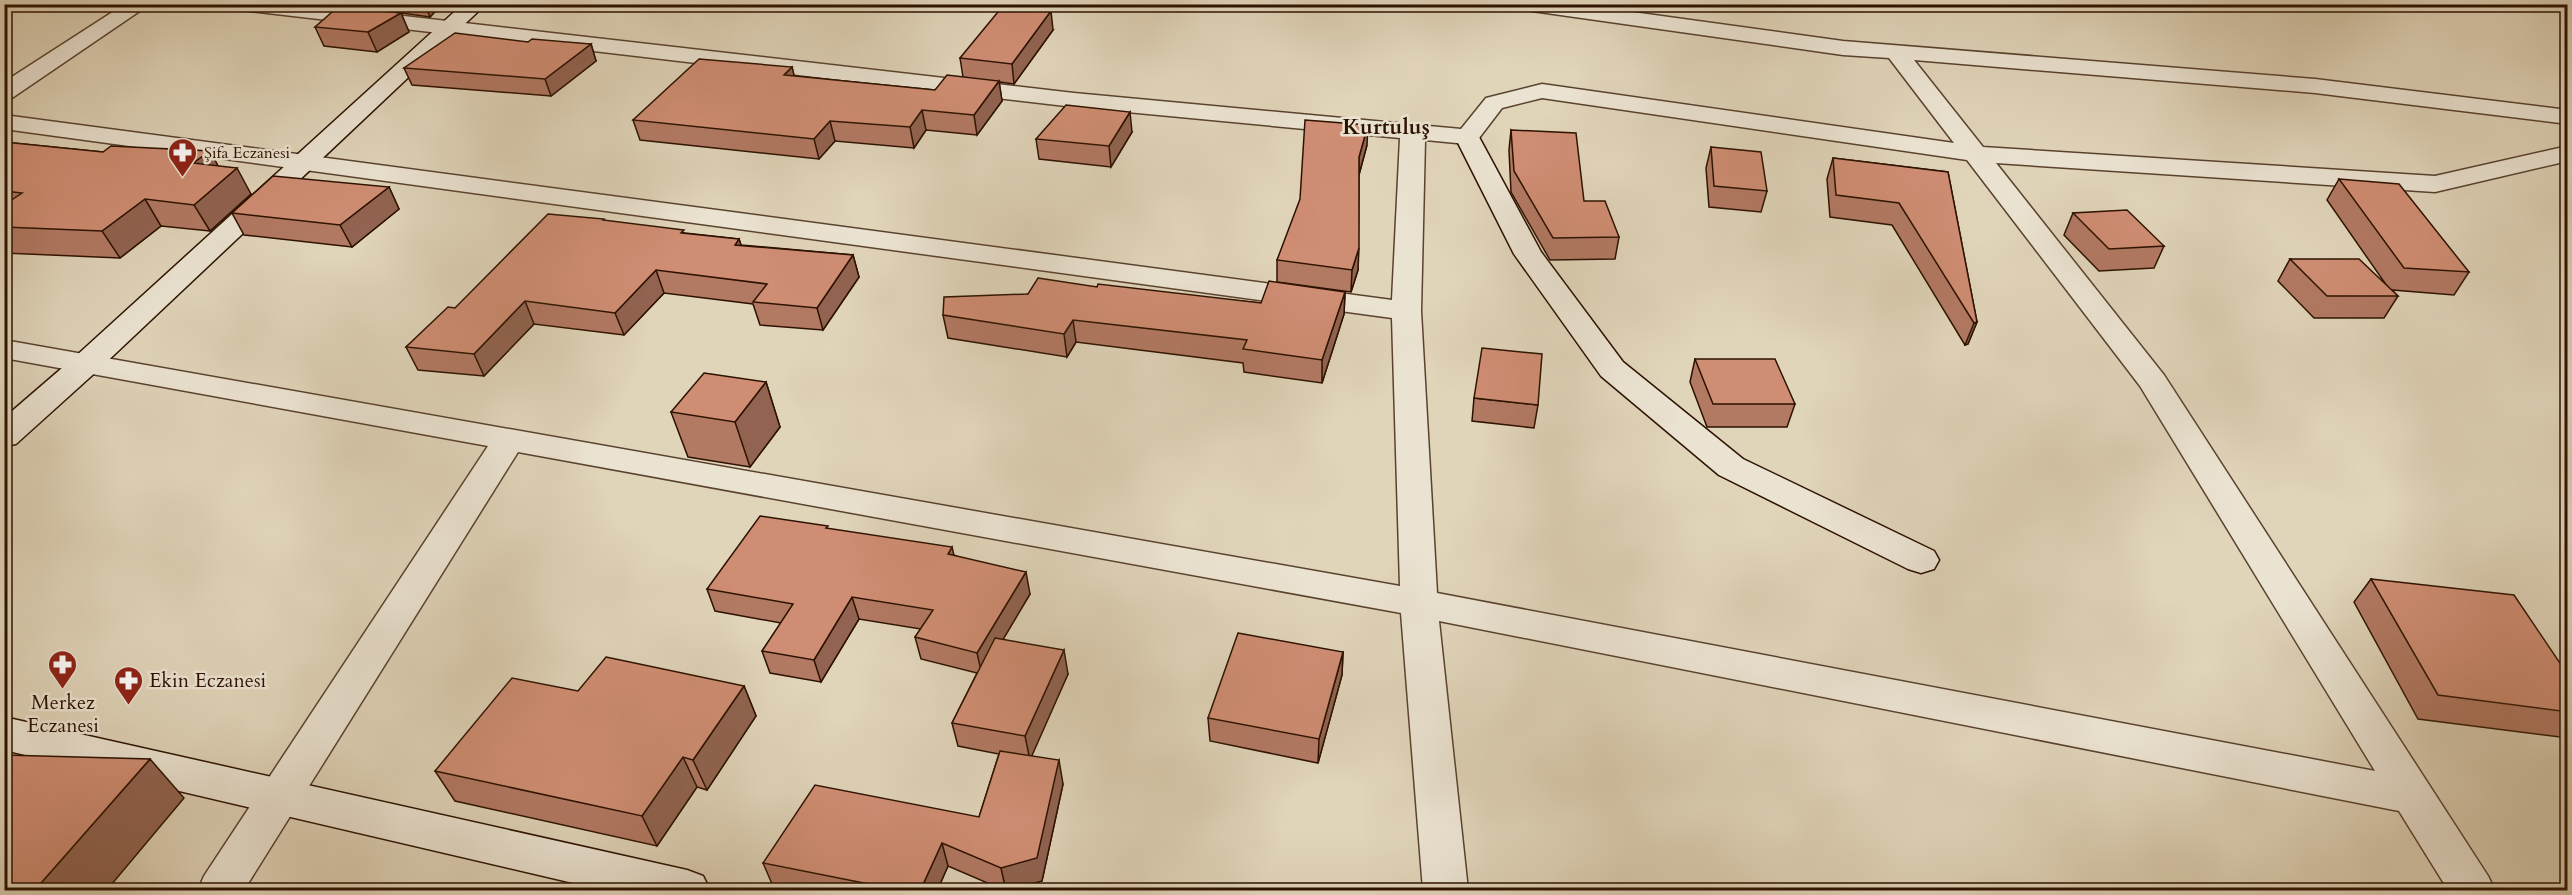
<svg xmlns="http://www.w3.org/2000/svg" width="2572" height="895" viewBox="0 0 2572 895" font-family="Cardo,serif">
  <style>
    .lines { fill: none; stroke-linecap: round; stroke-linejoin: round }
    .street-casing { stroke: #5a422e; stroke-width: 3 }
    .secondary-casing { stroke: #2d1200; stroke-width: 3 }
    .street { fill: #ebe3d2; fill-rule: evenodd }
    .secondary { fill: #ebe3d2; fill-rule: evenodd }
    .wall { fill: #b27963; stroke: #2d1200; stroke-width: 1.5 }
    .shaded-wall { fill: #916350; stroke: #2d1200; stroke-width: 1.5 }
    .building { fill: #cf8d73; stroke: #2d1200; stroke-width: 1.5 }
    .labels { text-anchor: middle; stroke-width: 5; stroke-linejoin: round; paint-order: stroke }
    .far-poi-label { font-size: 16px; fill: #2d1200; stroke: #ebe3d2; text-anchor: start }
    .poi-label { font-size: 20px; fill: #2d1200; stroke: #ebe3d2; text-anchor: start }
    .far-district-label { font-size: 22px; font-weight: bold; fill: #2d1200; stroke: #ebe3d2 }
  </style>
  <rect width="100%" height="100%" fill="#e0d4b9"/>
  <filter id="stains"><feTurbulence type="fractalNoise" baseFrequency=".00333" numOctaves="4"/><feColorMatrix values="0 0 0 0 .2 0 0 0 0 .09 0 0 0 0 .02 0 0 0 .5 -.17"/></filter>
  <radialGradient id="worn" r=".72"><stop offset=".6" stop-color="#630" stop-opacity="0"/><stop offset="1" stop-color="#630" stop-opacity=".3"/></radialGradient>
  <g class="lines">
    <defs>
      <g id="street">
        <polygon points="125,4 150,4 12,98 4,100 4,82"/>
        <path d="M231,4h69l774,89 387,36 25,-31 56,-14 412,59 -65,-85 -46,-3 -318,-45 -7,-2 -3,-4h59l269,37 472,38 253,31v14l-253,-31 -401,-33 69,87 452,29 133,-30v15l-133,31 -439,-29 168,212 324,501 7,14h-47l-49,-79 -960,-190 29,269h-45l-22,-277 -883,-161 -274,438h-46l6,-14 284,-430 -484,-88v-18l1396,246 -8,-268 -1388,-189v-14l1388,185 8,-162 -326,-31 -833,-97 -7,-2zM1542,98l425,62 173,226 235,385 -938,-178 -16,-282 4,-171 42,4 9,-2 26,-34z"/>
      </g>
      <g id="secondary">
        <polygon points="463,4 486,4 98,370 16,444 4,446 4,418 76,356"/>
        <polygon points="1467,130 1476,132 1479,137 1541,252 1623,362 1743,459 1934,551 1939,560 1934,569 1921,573 1908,569 1719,475 1601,376 1514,254 1455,137 1458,132"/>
        <polygon points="4,717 687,870 703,876 710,890 603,890 4,750"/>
      </g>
    </defs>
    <!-- street casing -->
    <use href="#street" class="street-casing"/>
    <!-- secondary casing -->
    <use href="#secondary" class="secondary-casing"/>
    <!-- street -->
    <use href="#street" class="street"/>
    <!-- secondary -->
    <use href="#secondary" class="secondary"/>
  </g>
  <!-- wall -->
  <g class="wall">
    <polygon points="363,4 442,4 430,17 401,13 409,32 377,52 324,46 315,27 365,9"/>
    <polygon points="1053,30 1014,84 999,82 1002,101 977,135 926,130 914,148 835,141 819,159 640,140 633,120 792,67 794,76 935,90 963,77 960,58"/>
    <polygon points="528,42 591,44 596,61 551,96 412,85 404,68"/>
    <polygon points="1511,130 1619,237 1615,259 1550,260 1511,192 1509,150"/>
    <polygon points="1132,132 1111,167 1039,159 1036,139"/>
    <polygon points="4,142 103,152 210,151 218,166 251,194 210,231 161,226 120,258 4,253"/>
    <polygon points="1367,145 1359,175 1358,270 1351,292 1277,282 1277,260"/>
    <polygon points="1711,147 1767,191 1761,212 1709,207 1706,168"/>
    <polygon points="1833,158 1948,172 1977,322 1968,344 1965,345 1892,225 1830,217 1827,179"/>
    <polygon points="2339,179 2469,272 2454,295 2392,290 2398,296 2384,318 2314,318 2278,281 2290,259 2387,286 2327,200"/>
    <polygon points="389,187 399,209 352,247 244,235 232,213"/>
    <polygon points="2073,213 2164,246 2154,268 2099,271 2064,235"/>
    <polygon points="605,221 685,233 739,239 741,245 853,255 859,277 823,330 760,325 753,304 664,293 624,335 534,324 484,376 418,370 406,347 455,308"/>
    <polygon points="1097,287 1261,303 1345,292 1344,314 1322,383 1244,372 1243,363 1076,342 1067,357 948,338 943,315 1028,294"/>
    <polygon points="1695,359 1795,404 1787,427 1707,427 1690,382"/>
    <polygon points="766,382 780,427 750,467 688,457 671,412"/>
    <polygon points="1474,398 1538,405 1534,428 1472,421"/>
    <polygon points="828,529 954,555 1030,594 1003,639 1068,674 1031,756 1063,784 1042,881 1006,891 948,866 937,891 798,891 773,886 763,863 979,817 999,754 958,746 952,723 977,673 921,659 915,637 921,629 859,619 821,682 770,673 762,651 781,623 715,611 707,589"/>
    <polygon points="2371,579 2568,675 2568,738 2418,719 2354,602"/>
    <polygon points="1343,652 1342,675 1318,763 1210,741 1208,718"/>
    <polygon points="744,686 756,716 707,790 697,787 657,846 455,801 435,771 578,691"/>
  </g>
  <!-- shaded-wall -->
  <g class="shaded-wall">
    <polygon points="425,4 442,4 430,17"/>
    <polygon points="1051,11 1053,30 1014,84 1012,64"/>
    <polygon points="401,13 409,32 377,52 368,32"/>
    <polygon points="591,44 596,61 551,96 545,79"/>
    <polygon points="792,67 797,87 784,75"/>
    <polygon points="999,81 1002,101 977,135 974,115"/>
    <polygon points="922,110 926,130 914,148 910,127"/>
    <polygon points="1130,112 1132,132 1111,167 1109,146"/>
    <polygon points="830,121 835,141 819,159 814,139"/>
    <polygon points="1368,125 1367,145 1358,178 1359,157"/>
    <polygon points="210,151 224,177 193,163"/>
    <polygon points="237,168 251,194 210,231 194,205"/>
    <polygon points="389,187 399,209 352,247 340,225"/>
    <polygon points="145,199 161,226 120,258 102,231"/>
    <polygon points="739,239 746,261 735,245"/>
    <polygon points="1359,248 1358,270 1351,292 1352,270"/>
    <polygon points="853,255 859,277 823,330 817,308"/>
    <polygon points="656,270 664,293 624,335 615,313"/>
    <polygon points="1345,292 1344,314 1322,383 1322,360"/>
    <polygon points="525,301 534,324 484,376 474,354"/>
    <polygon points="1073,320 1076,342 1067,357 1064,334"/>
    <polygon points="1977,322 1968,344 1965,345 1974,323"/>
    <polygon points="766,382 780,427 750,467 735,422"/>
    <polygon points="952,547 957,568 948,554"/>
    <polygon points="1026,572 1030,594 982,675 977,653"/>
    <polygon points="852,597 859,619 821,682 814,660"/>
    <polygon points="1064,650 1068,674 1030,760 1025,736"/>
    <polygon points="1343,652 1342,675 1318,763 1319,739"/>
    <polygon points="744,686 756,716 707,790 693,760"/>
    <polygon points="683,757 697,787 657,846 642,816"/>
    <polygon points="150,759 184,798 106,891 34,891"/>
    <polygon points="1059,760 1063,784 1042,881 1006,891 1001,868"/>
    <polygon points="942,843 948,866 937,891 920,891"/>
  </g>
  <!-- building -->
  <g class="building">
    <polygon points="339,6 401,13 368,32 315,27"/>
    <polygon points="1002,7 1051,11 1012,64 960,58"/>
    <polygon points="455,33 528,42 532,39 591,44 545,79 404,68"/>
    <polygon points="699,59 792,67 784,75 935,90 947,75 999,81 974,115 922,110 910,127 830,121 814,139 633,120"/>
    <polygon points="1066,105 1130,112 1109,146 1036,139"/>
    <polygon points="1305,120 1368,125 1359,157 1359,248 1352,270 1277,260 1300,199"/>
    <polygon points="1511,130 1576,133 1584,201 1605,201 1619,237 1553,238 1514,171"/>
    <polygon points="4,142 103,152 111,146 210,151 193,163 237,168 194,205 145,199 102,231 4,227 4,205 22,193 4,191"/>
    <polygon points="1711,147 1761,152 1767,191 1714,186"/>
    <polygon points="1833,158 1948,172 1977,322 1974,323 1899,203 1836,195"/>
    <polygon points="273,176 389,187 340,225 232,213"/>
    <polygon points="2339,179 2399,184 2469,272 2404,268"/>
    <polygon points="2127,210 2164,246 2109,249 2073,213"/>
    <polygon points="548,214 604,219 603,220 684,230 681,233 739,239 735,245 853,255 817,308 753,302 767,284 656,270 615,313 525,301 474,354 406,347 448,307 455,308"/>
    <polygon points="2290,259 2359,259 2398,296 2327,296"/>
    <polygon points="1038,278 1097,287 1098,284 1261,303 1269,281 1345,292 1322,360 1243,349 1247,340 1073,320 1064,334 943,315 944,297 1028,294"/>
    <polygon points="1482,348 1542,354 1538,405 1474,398"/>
    <polygon points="1695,359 1775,359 1795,404 1713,404"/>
    <polygon points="704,373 766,382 735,422 671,412"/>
    <polygon points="760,516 828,526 826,528 952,547 948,554 1026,572 977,653 915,637 933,610 852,597 814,660 762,651 793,604 707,589"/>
    <polygon points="2371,579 2514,595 2568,675 2568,712 2438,695"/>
    <polygon points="1238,633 1343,652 1319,739 1208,718"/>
    <polygon points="995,638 1064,650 1025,736 952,723"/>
    <polygon points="606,657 744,686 693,760 683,757 642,816 435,771 512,678 578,691"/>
    <polygon points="1000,751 1059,760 1037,858 1001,868 942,843 920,891 904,891 763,863 815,785 979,817"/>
    <polygon points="4,755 150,759 34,891 4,891"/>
  </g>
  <!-- icons -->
  <defs>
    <symbol id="pharmacy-pin" viewBox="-11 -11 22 30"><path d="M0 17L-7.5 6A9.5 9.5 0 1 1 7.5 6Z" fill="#8f2418" stroke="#ebe3d2"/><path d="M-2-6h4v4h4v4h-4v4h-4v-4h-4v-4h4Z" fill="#fff"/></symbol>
  </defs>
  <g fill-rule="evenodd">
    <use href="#pharmacy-pin" x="166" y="136" width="33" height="45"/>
    <use href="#pharmacy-pin" x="46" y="648" width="33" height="45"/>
    <use href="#pharmacy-pin" x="112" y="664" width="33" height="45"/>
  </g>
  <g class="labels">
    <!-- far-poi labels -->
    <g class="far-poi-label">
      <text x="204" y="158">Şifa Eczanesi</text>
    </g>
    <!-- poi labels -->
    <g class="poi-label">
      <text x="149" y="687">Ekin Eczanesi</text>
      <text x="63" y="709" text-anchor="middle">Merkez<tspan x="63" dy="23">Eczanesi</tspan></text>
    </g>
    <!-- far-district labels -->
    <g class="far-district-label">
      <text x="1386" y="134">Kurtuluş</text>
    </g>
  </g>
  <!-- margin -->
  <rect width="2572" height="895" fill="none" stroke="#e0d4b9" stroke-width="24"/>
  <rect x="6" y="6" width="2560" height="883" fill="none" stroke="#2d1200" stroke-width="3"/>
  <rect x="12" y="12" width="2548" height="871" fill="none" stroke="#2d1200" stroke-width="1.5"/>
  <rect width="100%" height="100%" filter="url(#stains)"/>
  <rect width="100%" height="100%" fill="url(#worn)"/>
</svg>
